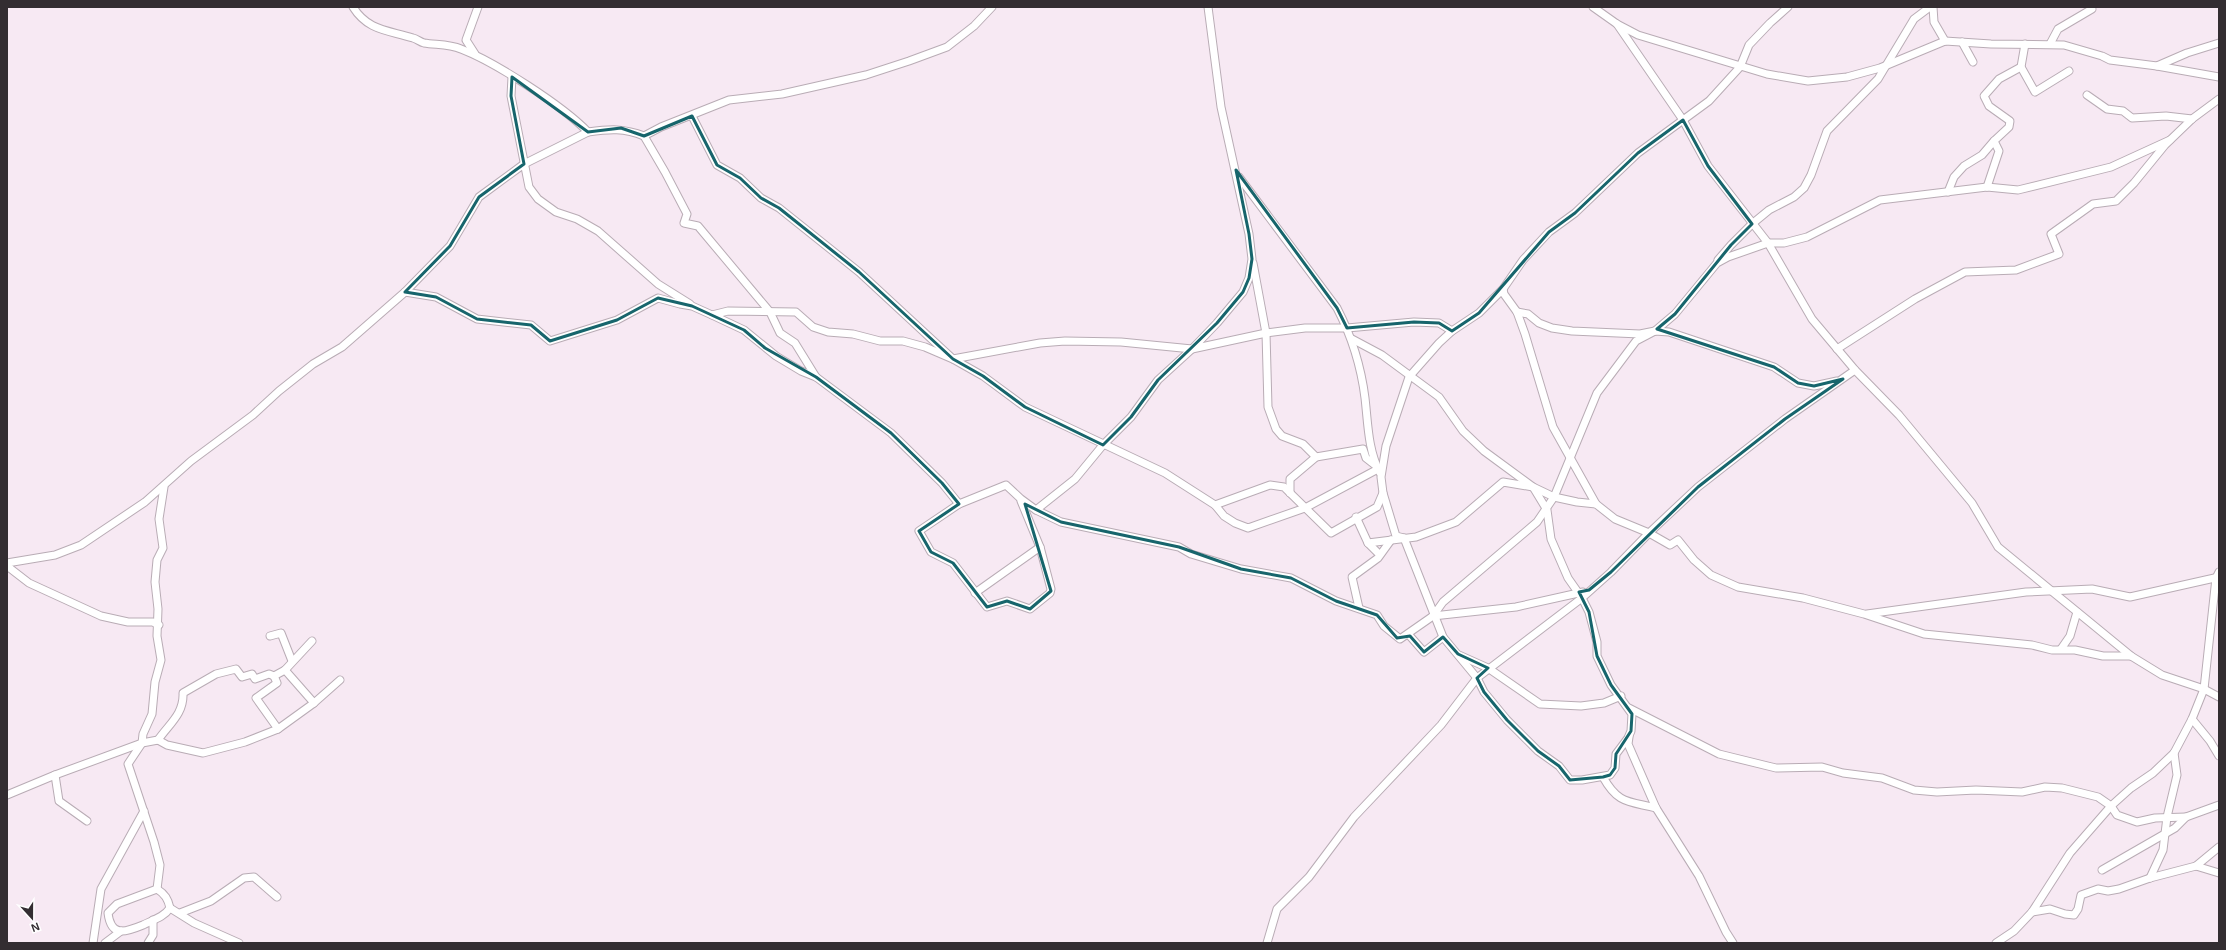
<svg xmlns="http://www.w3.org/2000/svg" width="2226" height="950" viewBox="0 0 2226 950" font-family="Helvetica,sans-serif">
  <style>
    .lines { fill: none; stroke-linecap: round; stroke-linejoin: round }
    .minor-casing { stroke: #b9acb5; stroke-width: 9 }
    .minor { stroke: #fff; stroke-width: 7 }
    .marked { fill: none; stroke: #17656c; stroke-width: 3; stroke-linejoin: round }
  </style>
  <rect width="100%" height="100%" fill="#f7e9f3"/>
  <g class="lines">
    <defs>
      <g id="minor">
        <path d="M353,7c15,24 35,23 60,31 4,1 7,4 11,5 12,2 25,1 37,6 34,13 102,57 127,83 22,-3 36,-4 56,4l17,-9 68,-27 53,-6 84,-19 43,-14 38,-14 27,-21 18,-19"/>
        <polyline points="1593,7 1617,24 1638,35 1767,74 1808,81 1847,77 1880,68 1945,41 1991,44 2064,45 2102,56 2110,60 2157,66 2187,53 2219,43"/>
        <polyline points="1933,7 1934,22 1945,41"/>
        <polyline points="1617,24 1683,120 1708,166 1768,243 1812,319 1855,370 1899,415 1972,503 1998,547 2131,656 2162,675 2204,689 2219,697"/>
        <polyline points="1962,42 1973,62"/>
        <polyline points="2025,44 2021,67 2035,92 2069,71"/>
        <polyline points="2050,44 2058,29 2092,9"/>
        <polyline points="475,54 466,40 478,7"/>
        <polyline points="2157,66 2219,77"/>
        <polyline points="512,77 511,96 529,187 538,199 556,212 577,219 598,231 658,284 690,304"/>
        <polyline points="2087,95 2107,109 2123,111 2132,118 2166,116 2192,119"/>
        <polyline points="692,116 717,165 740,178 761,198 779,208 859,272 953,359 983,376 1025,407 1165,473 1215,505 1224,516 1235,523 1248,528 1305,508 1378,469"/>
        <polyline points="644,136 665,172 687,214 684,223 698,226 770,312 780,333 795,343 816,377"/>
        <path d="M1239,177l98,131c15,29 24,58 28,90 3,26 3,52 15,75"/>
        <polyline points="1987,187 1999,151 1994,141 2009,127 2010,121 1989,106 1984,96 1999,79 2021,67"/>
        <polyline points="1948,192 1954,177 1964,166 1982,155 1994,141"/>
        <polyline points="1718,260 1731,245 1752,224 1769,210 1794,197 1804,188 1811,175 1827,131 1878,79 1914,19 1930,7"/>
        <polyline points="1253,263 1266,333 1268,407 1276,429 1282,436 1303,444 1316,457 1363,449 1366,458 1375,465"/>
        <polyline points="1503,289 1504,294 1517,312 1525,334 1553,427 1596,504"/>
        <polyline points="405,292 436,297 477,319 531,325 550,341 617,320 658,298 680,304 692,306 712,315 728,311 796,312 813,327 828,332 853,334 880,341 903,341 925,347 953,359 1040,343 1065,341 1121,342 1192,349 1266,333 1305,328 1347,328 1414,322 1439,323 1452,331"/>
        <polyline points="1517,312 1528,314 1539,323 1552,328 1572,331 1640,334 1655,331 1669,332 1774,367 1798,383 1814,386 1837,381"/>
        <polyline points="712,315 744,330 776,356 801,371 816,377 891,433 942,483 959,504 1006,485 1021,499 1036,510 1075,479 1103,445 1131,417 1158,380 1192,349 1217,323 1243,292 1249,278 1252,259 1249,234 1221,107 1208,7"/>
        <polyline points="1837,349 1915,299 1965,272 2016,270 2059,254 2051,234 2093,204 2116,201 2134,183 2165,145 2192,119 2219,99"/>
        <polyline points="1290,493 1290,479 1316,457"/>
        <polyline points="1383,493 1396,536 1404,538"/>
        <polyline points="959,504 919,531 931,552 953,563 987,607 1007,601 1030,609 1050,593 1051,589 1040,547 1021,501"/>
        <polyline points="1215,505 1270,485 1284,487 1331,533 1377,507 1383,493 1381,477 1386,446 1409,377 1439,343 1452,331 1479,313 1503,289 1523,260 1549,232 1575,213 1638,153 1709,101 1740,67 1749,45 1770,23 1788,7"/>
        <polyline points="1036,510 1061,522 1179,547 1191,554 1241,569 1291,578 1336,601 1377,615 1384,626 1400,639 1433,616 1443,602 1537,522 1554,497 1597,393 1636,341 1655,331 1675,314 1717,263 1728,257 1768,243 1784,243 1807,237 1880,200 1987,187 2018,190 2111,167 2170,140"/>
        <polyline points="1356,517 1368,543 1379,554"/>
        <polyline points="1404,538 1443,637 1477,678 1484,692 1507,720 1538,751 1559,766 1570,780 1582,780 1610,775 1615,768 1616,754 1628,738 1631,731 1632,714 1611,685 1597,656 1597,642 1589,612 1582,598 1611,572 1649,533 1698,487 1785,419 1855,370"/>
        <polyline points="1368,543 1416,537 1456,522 1503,482 1533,487 1554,497 1577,502 1596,504 1615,519 1649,533 1670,545 1678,540 1694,560 1711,575 1738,587 1803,598 1864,614 1924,634 2032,645 2052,650 2075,650 2103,656 2131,656"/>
        <polyline points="7,563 55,555 81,545 145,502 191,461 253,415 279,391 313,364 342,347 405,292 450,246 479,197 524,164 588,132"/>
        <polyline points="7,566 29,583 101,616 128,622 153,622 159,625"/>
        <polyline points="975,593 1040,547"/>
        <polyline points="1359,608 1352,577 1378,558 1391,540"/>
        <polyline points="1867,614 2026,592 2092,589 2130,597 2219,577"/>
        <polyline points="1433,616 1516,607 1583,592"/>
        <polyline points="1409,635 1424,652 1443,637"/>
        <polyline points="270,636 281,633 292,661"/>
        <polyline points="2061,649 2070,636 2077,612"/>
        <polyline points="1459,655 1488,668 1540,704 1581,706 1604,703 1621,696"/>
        <polyline points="285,670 314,703"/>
        <polyline points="274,676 277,683 256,698 278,729"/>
        <polyline points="1629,708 1719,754 1776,768 1822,767 1843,773 1882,778 1914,790 1937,792 1976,790 2022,792 2045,787 2062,788 2098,797 2111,806 2117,815 2137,822 2155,818 2186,817"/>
        <polyline points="2192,719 2210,741 2219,756"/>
        <polyline points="1629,737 1628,744 1656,808 1699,876 1726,932 1733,943"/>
        <path d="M158,740c11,-16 26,-26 25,-47l33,-19 20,-5 6,8 10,-3 3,5 14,-5 5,2 11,-6 27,-29"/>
        <polyline points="55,775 59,801 87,821"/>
        <path d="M1603,777c15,27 25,24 53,31"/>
        <polyline points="7,795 55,775 142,743 158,740 167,745 203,753 245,742 278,729 314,703 340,680"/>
        <polyline points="2196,866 2219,847"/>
        <polyline points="2102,870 2175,828 2186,817 2219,805"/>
        <polyline points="2150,878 2163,850 2167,817 2177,775 2174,753"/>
        <polyline points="157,889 160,865 154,842 128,764 142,743 143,734 152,714 155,682 161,660 157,636 158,609 155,582 157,560 163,548 159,519 164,487"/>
        <path d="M157,889c8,5 11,10 13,19 -6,9 -17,12 -27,17 -17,7 -32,13 -35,-12l9,-9z"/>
        <polyline points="170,908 194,923 239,943"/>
        <polyline points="2032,912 2050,909 2065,914 2074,915 2078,909 2081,895 2098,889 2108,891 2119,889 2150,878 2196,866 2219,873"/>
        <polyline points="180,913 211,901 244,878 254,877 277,897"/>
        <polyline points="93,943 101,889 144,811"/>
        <polyline points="105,943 121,931"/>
        <polyline points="148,943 153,935 153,920"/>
        <polyline points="1267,943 1277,909 1309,877 1354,817 1441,725 1477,678 1582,598 1568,578 1551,539 1547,510 1533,487 1484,451 1463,431 1439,397 1382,355 1352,339"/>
        <polyline points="1996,943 2014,931 2032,912 2070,853 2111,806 2131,788 2153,773 2174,753 2192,719 2204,689 2216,578 2219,572"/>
      </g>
    </defs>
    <!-- minor casing -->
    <use href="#minor" class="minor-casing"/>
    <!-- minor -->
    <use href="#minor" class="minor"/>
  </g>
  <!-- marked area -->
  <path class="marked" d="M512,77l76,55 33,-4 23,8 48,-20 25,49 23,13 21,20 18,10 80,64 94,87 30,17 42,31 78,38 28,-28 27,-37 59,-57 26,-31 6,-14 3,-19 -3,-25 -13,-64 101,138 10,20 67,-6 25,1 13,8 27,-18 70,-81 26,-19 63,-60 45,-33 25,46 44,58 -21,21 -56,69 -18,15 117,38 24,16 16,3 29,-7 -58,40 -87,68 -87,85 -22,18 -10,2 10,20 8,44 14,29 21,29 -1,17 -15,23 -1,14 -5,7 -7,2 -33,3 -11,-14 -21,-15 -31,-31 -23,-28 -7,-14 11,-10 -30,-14 -15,-17 -19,15 -14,-16 -13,2 -20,-23 -41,-14 -45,-23 -50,-9 -62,-22 -118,-25 -36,-18 26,87 -21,18 -23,-8 -20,6 -34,-44 -22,-11 -12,-21 40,-27 -17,-21 -51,-50 -75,-56 -51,-29 -21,-18 -52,-24 -34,-8 -41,22 -67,21 -19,-16 -54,-6 -41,-22 -31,-5 45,-46 29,-49 45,-33 -13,-68z"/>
  <!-- border -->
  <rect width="2226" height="950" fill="none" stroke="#332d31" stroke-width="16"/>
  <!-- north arrow -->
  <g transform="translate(32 918) rotate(159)" stroke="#ffffff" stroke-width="3" paint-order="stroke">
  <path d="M0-3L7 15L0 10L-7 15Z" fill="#332d31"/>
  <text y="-6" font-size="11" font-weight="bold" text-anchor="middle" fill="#332d31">N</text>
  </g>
</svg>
